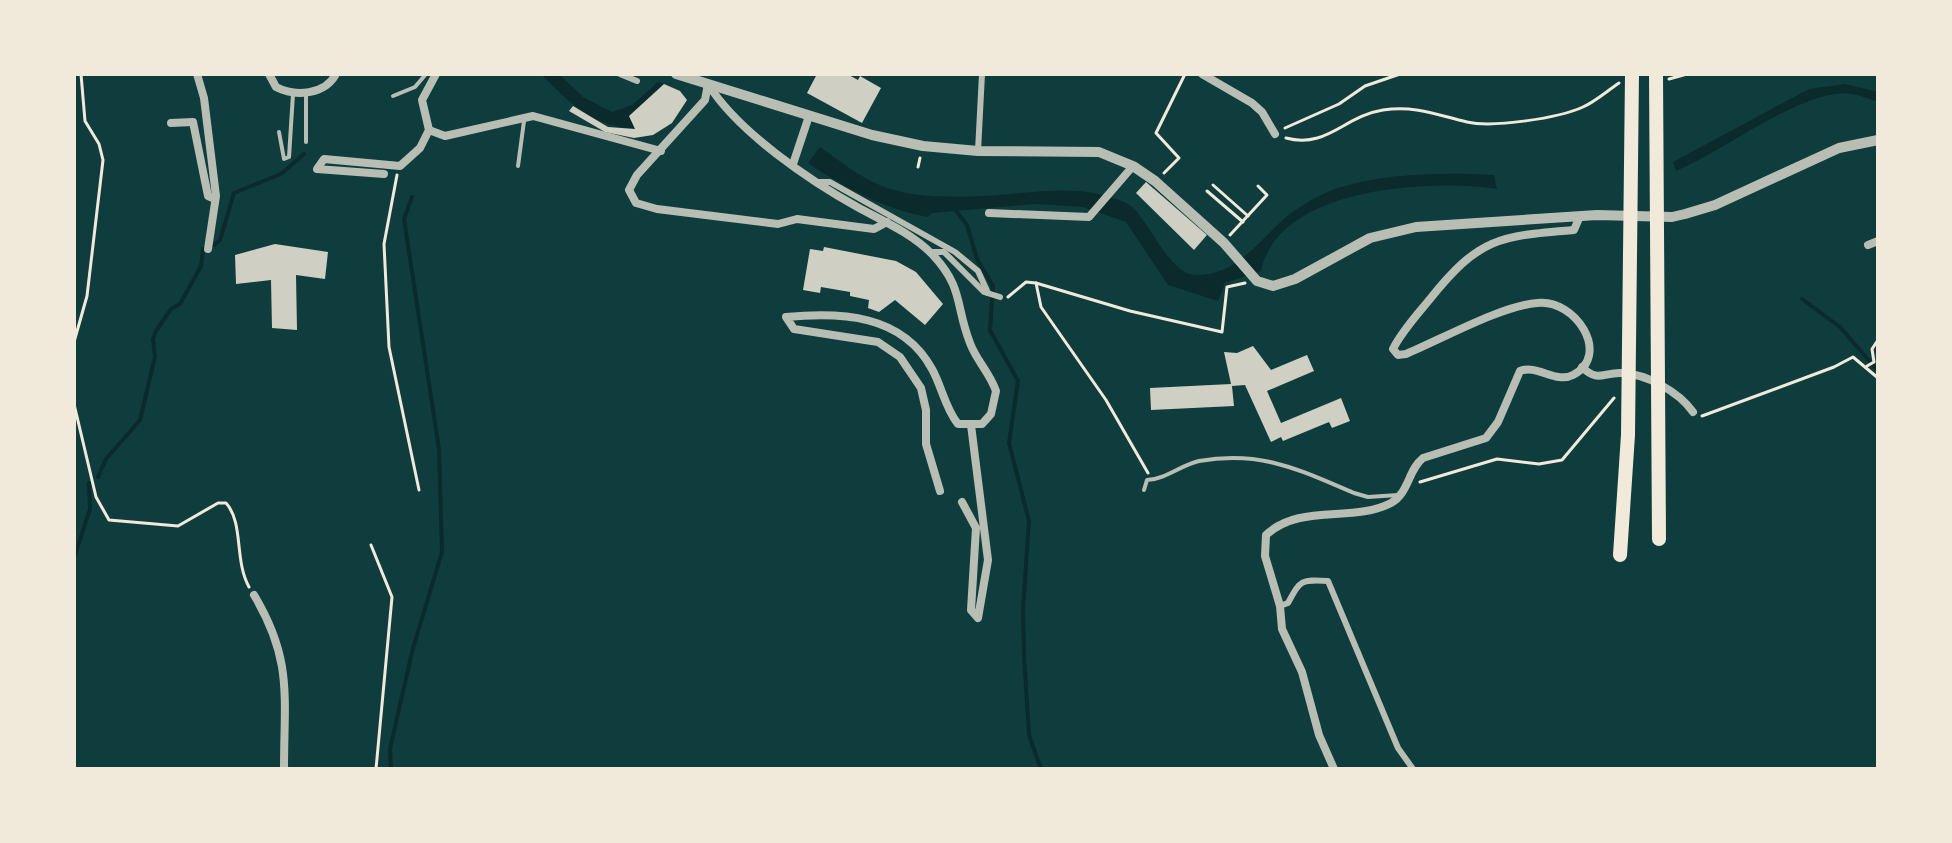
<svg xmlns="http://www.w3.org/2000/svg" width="1952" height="843" viewBox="0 0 1952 843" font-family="Helvetica,sans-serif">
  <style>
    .water { fill: #0a2a2b }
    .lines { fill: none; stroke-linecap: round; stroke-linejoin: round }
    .stream { stroke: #0a2a2b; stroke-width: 4 }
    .building { fill: #cfcfc3 }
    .path { stroke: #f1e9da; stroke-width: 3 }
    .service { stroke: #b8beb3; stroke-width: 4 }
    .pedestrian { stroke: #b8beb3; stroke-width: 6 }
    .minor { stroke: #b8beb3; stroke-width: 8 }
    .tertiary { stroke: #b8beb3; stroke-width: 10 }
    .motorway { stroke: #f1e9da; stroke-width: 14 }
  </style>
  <rect width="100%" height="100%" fill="#0f3d3e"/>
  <!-- water -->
  <g class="water">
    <path d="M541,74h18l24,23 29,15 20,-7 26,-23 6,2 -34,32 5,13c-44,-3 -64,-25 -94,-55z"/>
    <path d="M1845,84l33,8v10c-14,-5 -28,-11 -43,-8 -50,8 -110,56 -159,77l-3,-9 136,-73z"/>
    <path d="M820,147c20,14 39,30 62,39 35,15 100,11 138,7 25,-2 54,-5 78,1 11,3 26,6 34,13 19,17 38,68 64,68 42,0 61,-33 89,-57 13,-11 37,-25 53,-30 46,-15 108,-16 156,-13l3,14c-67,-10 -219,-2 -236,82l-36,12 -7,18 -50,-16 -42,-63 -43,-15 -47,-3 -104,9 -4,4c-44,-8 -83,-29 -120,-54z"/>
  </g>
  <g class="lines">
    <!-- stream -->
    <g class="stream">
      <polyline points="953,207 967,225 977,259 993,286 990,330 1018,381 1009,443 1029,521 1023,609 1024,655 1029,735 1041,769"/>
      <polyline points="214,245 220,240 234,193 281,174 304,154"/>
      <polyline points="1802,299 1840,327 1878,371"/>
      <polyline points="98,477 106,459 140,420 155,357 153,339 156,331 171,309 180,304 201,266 203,249"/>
      <polyline points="74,558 90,509 89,483"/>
      <polyline points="391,769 390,749 413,648 442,552 439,449 404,219 412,197"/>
    </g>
  </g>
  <!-- building -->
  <g class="building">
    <polygon points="817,74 847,74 858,80 860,76 881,88 862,123 807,93"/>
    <polygon points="664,84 680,91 687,100 672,123 653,135 634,138 605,132 569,111 573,106 608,127 635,129 629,116"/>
    <polygon points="1146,182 1207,235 1194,250 1136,193"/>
    <polygon points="275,244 328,252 325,279 296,275 297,330 272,328 271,280 236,284 235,255"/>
    <polygon points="824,247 896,261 916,272 943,304 925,325 895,300 879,312 868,308 869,300 850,296 850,292 821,287 820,293 803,290 810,249 823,251"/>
    <polygon points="1253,346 1271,370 1307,355 1314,371 1267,391 1281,423 1341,398 1350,421 1332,428 1329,422 1283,441 1281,437 1271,442 1245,385 1232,386 1234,406 1151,410 1150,388 1231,384 1224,352 1237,353"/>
  </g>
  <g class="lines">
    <!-- path -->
    <g class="path">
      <polyline points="1669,79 1687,74"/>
      <polyline points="1285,128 1339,104 1365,86 1400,74"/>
      <path d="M1286,138c41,11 58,-22 97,-28 32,-5 54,5 84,12 26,6 92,-4 116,-15 13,-6 24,-16 36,-24"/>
      <polyline points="918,167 920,158"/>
      <polyline points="1164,173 1179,158 1156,133 1185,74"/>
      <polyline points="397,175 384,244 389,347 419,490"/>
      <polyline points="1213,185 1248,216"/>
      <polyline points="1207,191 1243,222"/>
      <polyline points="1230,235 1267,195 1258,186"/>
      <polyline points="1036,283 1130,311 1222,332 1227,287 1245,283"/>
      <polyline points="1008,297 1026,282 1036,283 1041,307 1106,400 1148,473"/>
      <polyline points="74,342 87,296 103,160 99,144 85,121 81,74"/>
      <polyline points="1867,366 1874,362 1872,349 1878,340"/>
      <path d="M74,404l22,93 13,23 69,6 40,-23h8c18,20 8,57 23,84"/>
      <polyline points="1702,416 1834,367 1853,357 1878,378"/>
      <polyline points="1420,482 1497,459 1539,464 1562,460 1614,398"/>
      <polyline points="371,545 392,597 376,769"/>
    </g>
    <!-- service -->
    <g class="service">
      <polyline points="306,93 306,142"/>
      <polyline points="393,96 415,87 426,74"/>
      <polyline points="279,132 284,159 289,157 293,94"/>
      <polyline points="518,166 524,121"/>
      <path d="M1144,490l3,-10c19,-1 34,-15 52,-19 63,-11 100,9 155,32l14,4 30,-2"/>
    </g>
    <!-- pedestrian -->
    <g class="pedestrian">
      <polyline points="620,74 637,81"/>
      <polyline points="978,151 982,74"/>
      <polyline points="818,182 830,182 955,252 978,271 988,293"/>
      <polyline points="930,252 944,252 984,292 1000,297"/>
      <path d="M1280,606l8,-3c12,-22 12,-24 40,-22l70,167 15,21"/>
    </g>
    <!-- minor -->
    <g class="minor">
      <polyline points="197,74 204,98 216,196 208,249"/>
      <path d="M269,74l7,13c19,10 49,8 60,-13"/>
      <polyline points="1202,74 1252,103 1262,112 1275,134"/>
      <path d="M708,84c30,48 102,97 151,124 26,14 52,25 73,46 32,34 23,51 38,89 6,17 20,30 26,48l-5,23 -9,10h-24c-13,-16 -16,-37 -26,-55 -30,-55 -91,-57 -146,-52l8,12 84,13 22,15 21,31 5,22v34l14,47"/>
      <polyline points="708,84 705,100 637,175 629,190 636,203 657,209 778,224 797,219 874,229 887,222"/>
      <polyline points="171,123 193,122 208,196 215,199"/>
      <polyline points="429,130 445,136 533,116 661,151"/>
      <polyline points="793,164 809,116"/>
      <polyline points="384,174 317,169 324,159 400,166 420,148 429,130 422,100 436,74"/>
      <polyline points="989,213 1089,217 1133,166"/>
      <polyline points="1868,245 1878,241"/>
      <path d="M1582,367c16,16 21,5 40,6 25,1 57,19 71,39"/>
      <polyline points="962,502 976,528 971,610 978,618 988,560 971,425"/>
      <path d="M254,595c39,65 30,102 30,174"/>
      <path d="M1334,769l-15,-34 -17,-63 -20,-43 -2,-23 -15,-50 1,-21c34,-32 87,-12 125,-32 18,-10 17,-33 32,-45l63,-20 12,-16 22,-51c17,-7 36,13 53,4 39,-20 2,-77 -36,-72 -36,3 -95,36 -131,51l-8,1 -5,-6c9,-18 24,-34 37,-50 49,-61 68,-63 144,-69l6,-14"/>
    </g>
    <!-- tertiary -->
    <polyline class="tertiary" points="676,74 872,135 923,146 978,151 1099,152 1133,166 1155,181 1224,243 1257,281 1273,286 1295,279 1370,238 1416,227 1597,215 1672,217 1685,214 1715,205 1839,148 1878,140"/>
    <!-- motorway -->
    <g class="motorway">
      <polyline points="1656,74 1659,539"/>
      <polyline points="1620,555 1628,435 1632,74"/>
    </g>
  </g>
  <!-- border -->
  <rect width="1952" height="843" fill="none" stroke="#f1e9da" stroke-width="152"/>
</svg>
